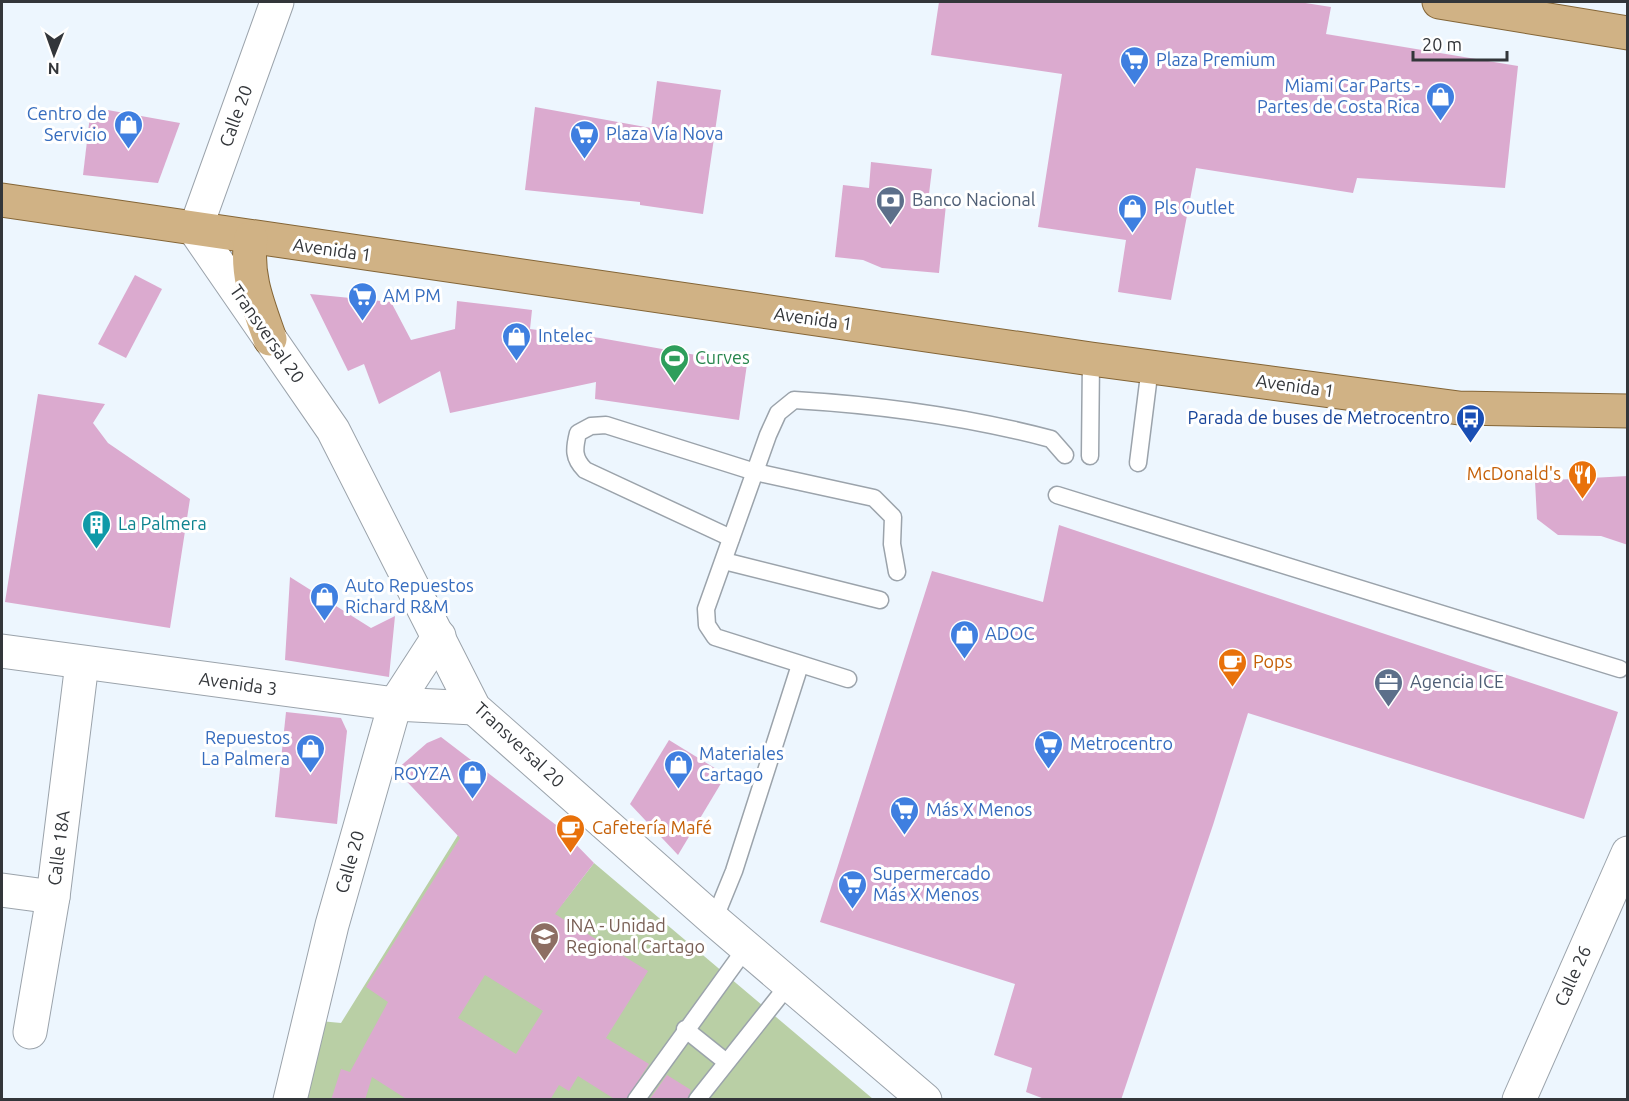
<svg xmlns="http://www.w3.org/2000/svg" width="1629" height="1101" viewBox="0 0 1629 1101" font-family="Ubuntu,sans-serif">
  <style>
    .green { fill: #b9cfa5 }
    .building { fill: #dbaacf; fill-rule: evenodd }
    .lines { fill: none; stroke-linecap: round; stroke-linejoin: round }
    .service-casing { stroke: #9ba3ab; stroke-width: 19 }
    .minor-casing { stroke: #9ba3ab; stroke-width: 35 }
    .tertiary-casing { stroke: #9ba3ab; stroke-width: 35 }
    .secondary-casing { stroke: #9ba3ab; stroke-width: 35 }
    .primary-casing { stroke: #846536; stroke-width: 35 }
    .service { stroke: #fff; stroke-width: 16 }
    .minor { stroke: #fff; stroke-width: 33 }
    .tertiary { stroke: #fff; stroke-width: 33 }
    .secondary { stroke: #fff; stroke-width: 33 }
    .primary { stroke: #d0b285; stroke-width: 33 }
    .labels { text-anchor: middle; stroke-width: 6; stroke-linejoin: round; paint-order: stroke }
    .shop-label { font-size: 18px; fill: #366cbe; stroke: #fff; text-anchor: start }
    .street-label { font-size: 18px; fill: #33363a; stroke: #fff }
    .service-label { font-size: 18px; fill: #4e5e75; stroke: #fff; text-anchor: start }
    .leisure-label { font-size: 18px; fill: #27864d; stroke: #fff; text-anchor: start }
    .transit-label { font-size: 18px; fill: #164399; stroke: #fff; text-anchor: end }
    .food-label { font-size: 18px; fill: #c56008; stroke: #fff; text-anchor: start }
    .culture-label { font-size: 18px; fill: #0d838f; stroke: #fff; text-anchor: start }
    .education-label { font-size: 18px; fill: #785e54; stroke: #fff; text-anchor: start }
  </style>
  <rect width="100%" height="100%" fill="#edf6fe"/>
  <!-- green -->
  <polygon class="green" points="458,835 563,903 594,863 873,1099 306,1100 320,1021 341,1023"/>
  <!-- building -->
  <g class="building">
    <polygon points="939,2 1299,2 1331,7 1326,34 1518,66 1505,188 1357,178 1353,193 1196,168 1171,300 1118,292 1126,240 1038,227 1062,74 931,55"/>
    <polygon points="657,81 721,90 703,214 640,205 640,202 525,190 535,107 651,128"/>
    <polygon points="91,107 180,123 158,183 83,175"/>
    <polygon points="871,162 932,169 929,194 947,195 939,273 882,268 863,260 835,257 843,185 869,188"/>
    <polygon points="135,275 162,289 126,358 98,344"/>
    <polygon points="310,294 391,302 411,340 455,329 457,301 532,310 530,329 600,338 747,364 739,420 595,399 596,382 450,413 440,371 379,404 364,364 348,371"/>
    <polygon points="38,394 105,404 93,423 108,443 190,499 170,628 5,602"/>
    <polygon points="1628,476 1628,545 1601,536 1558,535 1537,519 1535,481"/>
    <polygon points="1059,525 1618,712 1584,819 1248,713 1213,825 1121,1100 1047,1100 1026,1092 1032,1068 994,1055 1015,984 820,922 932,571 1043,602"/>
    <polygon points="290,577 371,628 395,616 389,677 285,660"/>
    <polygon points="286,712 341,718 347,731 337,824 275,817"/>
    <path d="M441,737l119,91 34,35 -39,51 93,57 -42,67 43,26 -23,36h-10l-38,-24 -9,15 -10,-6 -9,15h-142l-36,-23 -7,23h-34l10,-31 9,3 38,-70 -22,-15 94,-149 -64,-68 31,-27zM485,975l58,36 -27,43 -58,-36z"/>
    <polygon points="669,740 726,775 678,855 630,804"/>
    <polygon points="667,1075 691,1090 687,1100 649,1100"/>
  </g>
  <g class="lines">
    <defs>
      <g id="service">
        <polyline points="1090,456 1091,359"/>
        <polyline points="1138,463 1150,367"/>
        <polyline points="1057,495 1620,669"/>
        <path d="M731,538l-146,-68c-12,-12 -11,-21 -7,-37l13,-7 15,-1 149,47 119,26 19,19 -1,27 5,28"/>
        <polyline points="724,561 880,600"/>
        <path d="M848,679l-133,-42 -8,-12 -1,-16 62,-174 10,-22 16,-13c85,5 174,17 257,39l14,16"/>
        <polyline points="714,920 734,871 800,665"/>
        <polyline points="685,1029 725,1061"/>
        <polyline points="636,1100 746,948"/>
        <polyline points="697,1100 789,984"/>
      </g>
      <g id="minor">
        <polyline points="195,230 277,2"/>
        <polyline points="2,890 53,897"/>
        <polyline points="30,1032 53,897 82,663"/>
        <polyline points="290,1100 332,925 395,704 439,636"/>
      </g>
      <g id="tertiary">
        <polyline points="195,230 333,430 474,708 714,920 925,1100"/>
        <polyline points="2,651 395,704 474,708"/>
      </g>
      <polyline id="secondary" points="1519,1100 1628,853"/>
      <g id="primary">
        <polyline points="1439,2 1628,33"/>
        <polyline points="2,200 1091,359 1459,408 1628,411"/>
        <path d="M251,238c-6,36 7,67 19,101"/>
      </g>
    </defs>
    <!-- service casing -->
    <use href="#service" class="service-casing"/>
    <!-- minor casing -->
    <use href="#minor" class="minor-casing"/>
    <!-- tertiary casing -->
    <use href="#tertiary" class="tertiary-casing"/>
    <!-- secondary casing -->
    <use href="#secondary" class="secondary-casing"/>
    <!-- primary casing -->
    <use href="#primary" class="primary-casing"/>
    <!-- service -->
    <use href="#service" class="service"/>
    <!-- minor -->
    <use href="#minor" class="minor"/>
    <!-- tertiary -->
    <use href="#tertiary" class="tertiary"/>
    <!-- secondary -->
    <use href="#secondary" class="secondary"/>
    <!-- primary -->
    <use href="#primary" class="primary"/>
  </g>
  <!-- icons -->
  <defs>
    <symbol id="supermarket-pin" viewBox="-11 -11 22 30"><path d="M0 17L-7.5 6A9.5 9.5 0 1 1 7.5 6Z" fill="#3f7fe0" stroke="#fff"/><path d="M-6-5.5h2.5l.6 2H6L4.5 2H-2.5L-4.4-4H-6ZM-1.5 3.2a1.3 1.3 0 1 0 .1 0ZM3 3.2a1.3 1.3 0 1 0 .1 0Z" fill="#fff"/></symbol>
    <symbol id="shop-pin" viewBox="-11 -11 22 30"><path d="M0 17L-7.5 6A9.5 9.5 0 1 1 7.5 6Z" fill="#3f7fe0" stroke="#fff"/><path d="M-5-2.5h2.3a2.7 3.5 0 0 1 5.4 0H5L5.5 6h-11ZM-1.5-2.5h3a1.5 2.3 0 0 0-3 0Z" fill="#fff"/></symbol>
    <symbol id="bank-pin" viewBox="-11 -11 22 30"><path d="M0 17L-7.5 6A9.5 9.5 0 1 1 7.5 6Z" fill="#5c6f8a" stroke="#fff"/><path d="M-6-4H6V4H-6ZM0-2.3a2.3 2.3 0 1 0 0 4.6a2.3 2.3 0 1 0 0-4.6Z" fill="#fff"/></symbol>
    <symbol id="stadium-pin" viewBox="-11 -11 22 30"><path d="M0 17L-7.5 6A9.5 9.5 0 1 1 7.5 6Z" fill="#2e9e5b" stroke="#fff"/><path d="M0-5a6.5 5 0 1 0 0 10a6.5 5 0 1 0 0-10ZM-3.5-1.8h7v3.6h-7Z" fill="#fff"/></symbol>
    <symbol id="bus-pin" viewBox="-11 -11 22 30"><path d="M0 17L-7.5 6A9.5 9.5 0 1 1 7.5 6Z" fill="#1a4fb4" stroke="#fff"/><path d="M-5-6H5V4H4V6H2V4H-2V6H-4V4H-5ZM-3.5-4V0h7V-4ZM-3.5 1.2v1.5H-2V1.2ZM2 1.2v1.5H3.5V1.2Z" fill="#fff"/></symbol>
    <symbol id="restaurant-pin" viewBox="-11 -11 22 30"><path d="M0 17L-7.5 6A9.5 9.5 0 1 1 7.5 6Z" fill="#e8710a" stroke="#fff"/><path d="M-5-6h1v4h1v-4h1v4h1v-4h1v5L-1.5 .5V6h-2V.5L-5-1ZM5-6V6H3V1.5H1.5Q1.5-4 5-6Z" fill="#fff"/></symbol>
    <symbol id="building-pin" viewBox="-11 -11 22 30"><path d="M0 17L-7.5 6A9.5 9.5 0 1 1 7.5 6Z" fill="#0f9aa8" stroke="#fff"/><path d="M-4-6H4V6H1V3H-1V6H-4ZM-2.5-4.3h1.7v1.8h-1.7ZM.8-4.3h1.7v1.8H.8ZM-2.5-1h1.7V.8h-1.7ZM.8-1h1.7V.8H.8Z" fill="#fff"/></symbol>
    <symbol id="cafe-pin" viewBox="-11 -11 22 30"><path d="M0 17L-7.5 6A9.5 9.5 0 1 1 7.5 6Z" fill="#e8710a" stroke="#fff"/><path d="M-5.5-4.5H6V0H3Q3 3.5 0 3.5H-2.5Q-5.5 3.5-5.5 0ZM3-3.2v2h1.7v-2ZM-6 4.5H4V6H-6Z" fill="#fff"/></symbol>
    <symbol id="office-pin" viewBox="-11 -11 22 30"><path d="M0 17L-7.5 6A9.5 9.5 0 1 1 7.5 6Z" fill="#5c6f8a" stroke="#fff"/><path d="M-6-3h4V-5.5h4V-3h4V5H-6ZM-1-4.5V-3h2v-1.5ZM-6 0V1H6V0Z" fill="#fff"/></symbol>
    <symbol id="university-pin" viewBox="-11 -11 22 30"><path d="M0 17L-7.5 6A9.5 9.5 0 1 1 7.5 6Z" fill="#8d6e63" stroke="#fff"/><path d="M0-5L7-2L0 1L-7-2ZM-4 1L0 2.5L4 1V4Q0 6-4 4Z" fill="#fff"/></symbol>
  </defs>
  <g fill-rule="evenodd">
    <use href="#supermarket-pin" x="1118" y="44" width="33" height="45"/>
    <use href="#shop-pin" x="1424" y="80" width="33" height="45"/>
    <use href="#shop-pin" x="112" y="108" width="33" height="45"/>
    <use href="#supermarket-pin" x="568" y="118" width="33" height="45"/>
    <use href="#bank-pin" x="874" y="184" width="33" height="45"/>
    <use href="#shop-pin" x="1116" y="192" width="33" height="45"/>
    <use href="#supermarket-pin" x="346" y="280" width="33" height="45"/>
    <use href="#shop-pin" x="500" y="320" width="33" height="45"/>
    <use href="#stadium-pin" x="658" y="342" width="33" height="45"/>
    <use href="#bus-pin" x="1454" y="402" width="33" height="45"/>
    <use href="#restaurant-pin" x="1566" y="458" width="33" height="45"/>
    <use href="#building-pin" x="80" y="508" width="33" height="45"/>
    <use href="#shop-pin" x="308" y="580" width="33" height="45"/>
    <use href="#shop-pin" x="948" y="618" width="33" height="45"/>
    <use href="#cafe-pin" x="1216" y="646" width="33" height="45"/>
    <use href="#office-pin" x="1372" y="666" width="33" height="45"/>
    <use href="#supermarket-pin" x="1032" y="728" width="33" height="45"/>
    <use href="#shop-pin" x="294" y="732" width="33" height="45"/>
    <use href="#shop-pin" x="662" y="748" width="33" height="45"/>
    <use href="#shop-pin" x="456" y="758" width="33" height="45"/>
    <use href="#supermarket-pin" x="888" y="794" width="33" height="45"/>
    <use href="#cafe-pin" x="554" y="812" width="33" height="45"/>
    <use href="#supermarket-pin" x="836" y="868" width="33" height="45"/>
    <use href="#university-pin" x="528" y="920" width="33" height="45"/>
  </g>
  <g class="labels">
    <!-- shop labels -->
    <g class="shop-label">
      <text x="1156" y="66">Plaza Premium</text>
      <text x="1420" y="92" text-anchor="end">Miami Car Parts -<tspan x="1420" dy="21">Partes de Costa Rica</tspan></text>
      <text x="107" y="120" text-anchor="end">Centro de<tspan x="107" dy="21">Servicio</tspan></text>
      <text x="606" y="140">Plaza Vía Nova</text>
      <text x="1154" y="214">Pls Outlet</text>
      <text x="383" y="302">AM PM</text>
      <text x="538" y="342">Intelec</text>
      <text x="345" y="592">Auto Repuestos<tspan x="345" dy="21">Richard R&amp;M</tspan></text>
      <text x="985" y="640">ADOC</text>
      <text x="290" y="744" text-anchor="end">Repuestos<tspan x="290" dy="21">La Palmera</tspan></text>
      <text x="1070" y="750">Metrocentro</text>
      <text x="699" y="760">Materiales<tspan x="699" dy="21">Cartago</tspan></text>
      <text x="451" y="780" text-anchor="end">ROYZA</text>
      <text x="926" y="816">Más X Menos</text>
      <text x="873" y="880">Supermercado<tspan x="873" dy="21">Más X Menos</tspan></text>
    </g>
    <!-- street labels -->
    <g class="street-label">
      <text transform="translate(236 116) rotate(-70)" y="6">Calle 20</text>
      <text transform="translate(332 250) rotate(8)" y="6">Avenida 1</text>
      <text transform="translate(813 319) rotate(8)" y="6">Avenida 1</text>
      <text transform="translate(267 334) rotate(55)" y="6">Transversal 20</text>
      <text transform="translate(1295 386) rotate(8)" y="6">Avenida 1</text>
      <text transform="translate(238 684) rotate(8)" y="6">Avenida 3</text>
      <text transform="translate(519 745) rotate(43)" y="6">Transversal 20</text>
      <text transform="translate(59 848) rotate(-83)" y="6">Calle 18A</text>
      <text transform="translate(350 862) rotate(-74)" y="6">Calle 20</text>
      <text transform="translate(1573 976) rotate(-66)" y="6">Calle 26</text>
    </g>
    <!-- service labels -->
    <g class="service-label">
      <text x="912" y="206">Banco Nacional</text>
      <text x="1410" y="688">Agencia ICE</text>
    </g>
    <!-- leisure labels -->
    <g class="leisure-label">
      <text x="695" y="364">Curves</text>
    </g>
    <!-- transit labels -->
    <g class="transit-label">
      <text x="1450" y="424">Parada de buses de Metrocentro</text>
    </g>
    <!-- food labels -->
    <g class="food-label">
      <text x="1561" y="480" text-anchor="end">McDonald's</text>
      <text x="1253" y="668">Pops</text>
      <text x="592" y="834">Cafetería Mafé</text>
    </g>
    <!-- culture labels -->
    <g class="culture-label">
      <text x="118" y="530">La Palmera</text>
    </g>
    <!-- education labels -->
    <g class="education-label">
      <text x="566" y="932">INA - Unidad<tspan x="566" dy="21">Regional Cartago</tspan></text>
    </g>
  </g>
  <!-- border -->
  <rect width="1629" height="1101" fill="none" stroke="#33363a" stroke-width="6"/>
  <!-- north arrow -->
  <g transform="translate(54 54) rotate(181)" stroke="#ffffff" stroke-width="4.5" paint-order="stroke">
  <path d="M0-4.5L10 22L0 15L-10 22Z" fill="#33363a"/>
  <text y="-9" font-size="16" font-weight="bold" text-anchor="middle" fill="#33363a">N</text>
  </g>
  <!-- scale -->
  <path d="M1413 51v9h94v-9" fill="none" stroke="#33363a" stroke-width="3"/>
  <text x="1422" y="51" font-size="18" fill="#33363a" stroke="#ffffff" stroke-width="4.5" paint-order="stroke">20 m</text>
</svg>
